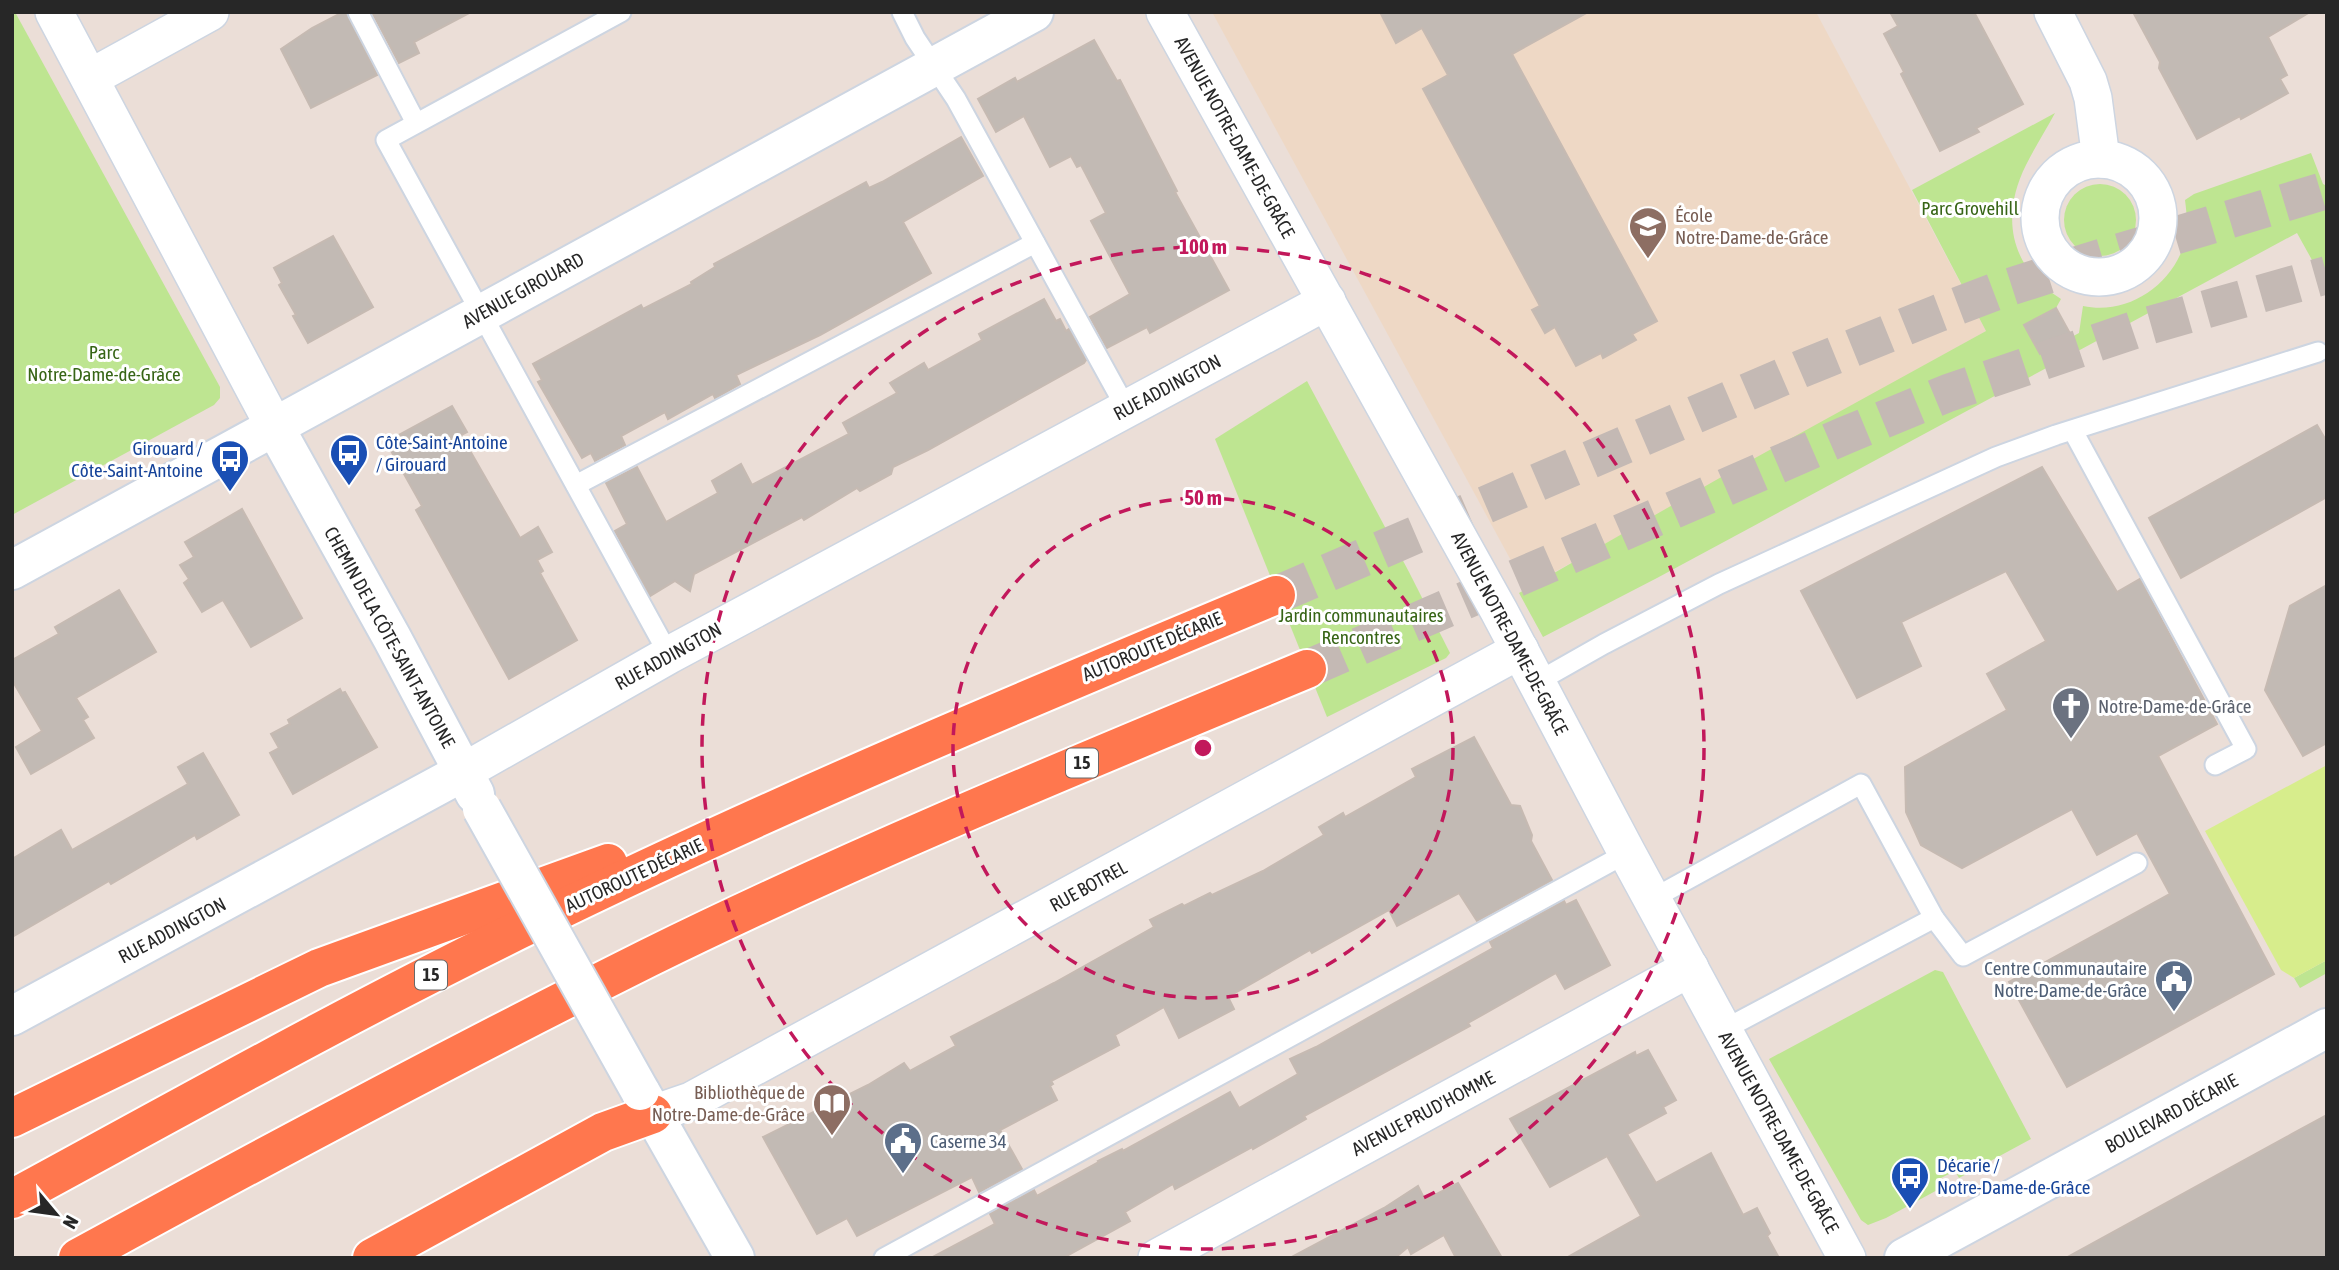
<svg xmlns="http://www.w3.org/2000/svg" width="2339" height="1270" viewBox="0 0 2339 1270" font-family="'Asap Condensed',sans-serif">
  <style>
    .education { fill: #eed8c5 }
    .green { fill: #bee591 }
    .pitch { fill: #d7ed8c }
    .building { fill: #c2bab4; stroke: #c6bab2; stroke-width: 2 }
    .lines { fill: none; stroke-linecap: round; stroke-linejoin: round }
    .motorway-tunnel { stroke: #c4b9b4; stroke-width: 38; stroke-dasharray: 38 19; stroke-linecap: butt }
    .service-casing { stroke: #cdd5e1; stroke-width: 23 }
    .minor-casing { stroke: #cdd5e1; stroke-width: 40 }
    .tertiary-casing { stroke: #cdd5e1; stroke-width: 42 }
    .secondary-casing { stroke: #cdd5e1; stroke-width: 42 }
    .motorway-casing { stroke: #fff; stroke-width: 42 }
    .service { stroke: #fff; stroke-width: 19 }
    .minor { stroke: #fff; stroke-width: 37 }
    .tertiary { stroke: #fff; stroke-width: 38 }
    .secondary { stroke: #fff; stroke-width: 38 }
    .motorway { stroke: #ff774e; stroke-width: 38 }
    .tertiary-bridge-casing { stroke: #cdd5e1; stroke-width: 42; stroke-linecap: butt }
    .tertiary-bridge { stroke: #fff; stroke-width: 38 }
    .ring { fill: none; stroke: #c2185b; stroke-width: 3.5; stroke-dasharray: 12 9 }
    .labels { text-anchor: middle; stroke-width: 6; stroke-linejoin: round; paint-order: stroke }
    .shield { fill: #fff; stroke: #686868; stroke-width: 2 }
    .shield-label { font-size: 18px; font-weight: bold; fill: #272727 }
    .street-label { font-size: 19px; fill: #272727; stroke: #fff }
    .park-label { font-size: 19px; fill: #376516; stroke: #fff }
    .education-label { font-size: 19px; fill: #785e54; stroke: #fff; text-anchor: start }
    .transit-label { font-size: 19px; fill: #164399; stroke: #fff; text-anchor: start }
    .worship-label { font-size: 19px; fill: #5b616d; stroke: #fff; text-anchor: start }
    .service-label { font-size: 19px; fill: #4e5e75; stroke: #fff; text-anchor: end }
    .centre { fill: #c2185b; stroke: #fff; stroke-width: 3.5 }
    .ring-label { font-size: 21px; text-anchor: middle; font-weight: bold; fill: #c2185b; stroke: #fff; stroke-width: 6; stroke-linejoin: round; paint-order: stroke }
  </style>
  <rect width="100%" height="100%" fill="#ebded7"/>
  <!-- education -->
  <polygon class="education" points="1212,12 1816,12 1986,331 1526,588"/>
  <!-- green -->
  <g class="green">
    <polygon points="12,12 15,12 220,387 220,398 214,405 12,515"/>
    <path d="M2055,113c-9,17 -20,34 -29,52 -26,52 -16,103 35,134l-5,9 -32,17 16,29 39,-21 4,-27c43,9 85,-18 100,-58 6,-15 4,-32 2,-48l9,-6 117,-41 12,31 4,2v101l-30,-54 -640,345 -114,59 -24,-44 218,-125 249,-137 -74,-141z"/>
    <circle cx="2100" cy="220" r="36"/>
    <polygon points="1307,381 1409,572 1450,653 1446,658 1327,717 1215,439"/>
    <polygon points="2327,960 2327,973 2300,988 2294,978"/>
    <polygon points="1935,970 1943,972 2031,1139 1959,1178 1955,1171 1937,1180 1941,1188 1886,1218 1868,1225 1861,1220 1769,1059"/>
  </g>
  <!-- pitch -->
  <polygon class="pitch" points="2327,765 2327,960 2294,978 2281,970 2205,831"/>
  <!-- building -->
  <g class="building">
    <polygon points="343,12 346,12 377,75 311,108 281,49 312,28"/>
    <polygon points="372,12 471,12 414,42 419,53 399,63"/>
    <polygon points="1380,12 1588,12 1512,54 1657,321 1632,334 1636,340 1603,358 1601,353 1576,366 1555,327 1545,333 1532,310 1540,306 1423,89 1448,75 1422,28 1396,43"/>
    <polygon points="1890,12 1974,12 2023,104 1976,128 1979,132 1940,151 1901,74 1904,72 1884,34 1898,26"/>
    <polygon points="2133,12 2310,12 2268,37 2287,75 2280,79 2288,93 2241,119 2240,116 2197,139 2159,68 2160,62"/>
    <polygon points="1094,40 1117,81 1120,80 1177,191 1175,192 1229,290 1150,333 1147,327 1107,348 1090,317 1130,294 1091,221 1106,213 1081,165 1077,167 1071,156 1050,167 1024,116 996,132 978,99 1015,78 1017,82"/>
    <polygon points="961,137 983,176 903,222 931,273 820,335 736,375 740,384 715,398 713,394 668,419 665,412 621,436 625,445 595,461 591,453 582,458 538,382 542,380 533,364 641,305 643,309 692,284 691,282 715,267 714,264 866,182 869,188 882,182"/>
    <polygon points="333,236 373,307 308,343 293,316 296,315 279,285 282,283 274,268"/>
    <polygon points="1044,299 1056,321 1060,319 1066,331 1069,329 1086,360 1084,363 928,450 893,467 891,474 860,491 857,488 804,520 802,517 694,574 690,591 675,581 650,596 615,531 627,524 606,483 637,467 666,522 718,493 712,481 741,464 752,485 849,434 843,423 897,393 890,383 924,363 928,370 982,340 979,334"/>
    <polygon points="2056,308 2072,337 2040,354 2024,325"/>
    <polygon points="452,406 467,432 461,435 520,538 538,527 552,552 537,560 543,571 540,573 577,640 509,679 416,510 422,506 386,442"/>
    <polygon points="2317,425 2327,442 2327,497 2181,578 2149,518"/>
    <polygon points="2042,467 2117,592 2140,579 2217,724 2158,756 2274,974 2067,1087 2009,982 2170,894 2137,833 2097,855 2072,809 1962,868 1921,845 1906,812 1905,767 2007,710 1987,674 2046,641 2006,571 1901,622 1921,666 1857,698 1801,591"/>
    <polygon points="242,509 302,618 251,647 223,600 202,612 184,583 189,579 180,565 194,557 185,542"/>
    <polygon points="2327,585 2327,743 2303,756 2265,690 2290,606"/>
    <polygon points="119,590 156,652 76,698 88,717 83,720 94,738 31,774 16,747 42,731 12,680 12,660 59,634 55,627"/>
    <polygon points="340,689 342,693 345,692 377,747 293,794 270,753 279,748 271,734 290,724 288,720"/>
    <polygon points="1474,737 1511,805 1520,806 1532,835 1531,841 1552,880 1477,921 1459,893 1397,926 1389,910 1312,953 1310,950 1228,997 1234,1009 1179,1038 1164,1007 1115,1035 1119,1045 1051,1081 1053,1084 1050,1086 1057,1100 1000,1130 1022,1169 979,1192 972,1177 857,1236 847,1218 817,1234 763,1137 868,1085 904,1063 910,1071 956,1046 951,1037 1054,983 1154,927 1150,920 1182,904 1184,906 1210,893 1212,895 1263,871 1324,835 1319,827 1343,813 1345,817 1416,777 1412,769"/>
    <polygon points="203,753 239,815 197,839 195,835 111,884 109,881 12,937 12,859 61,830 72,850 188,784 178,767"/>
    <polygon points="1576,900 1610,965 1565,989 1556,973 1468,1023 1470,1026 1304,1116 1306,1119 1280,1134 1253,1149 1252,1147 1175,1189 1173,1184 1125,1212 1130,1221 1063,1258 931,1258 995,1224 990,1214 1034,1190 1037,1196 1099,1162 1098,1161 1122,1149 1123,1151 1230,1092 1239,1108 1298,1074 1290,1059 1316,1047 1493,948 1490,942 1564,901 1566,905"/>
    <polygon points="1648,1050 1676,1100 1663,1107 1666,1113 1627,1134 1656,1183 1711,1153 1743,1215 1757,1208 1770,1233 1767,1236 1779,1258 1566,1258 1641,1216 1607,1156 1550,1187 1510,1119 1635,1052 1636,1056"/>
    <polygon points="2327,1115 2327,1258 2066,1258 2292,1134"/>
    <polygon points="1458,1183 1502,1258 1456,1258 1444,1235 1411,1254 1408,1247 1395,1258 1290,1258 1384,1208 1418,1186 1425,1200"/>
  </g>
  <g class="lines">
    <!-- motorway-tunnel -->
    <g class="motorway-tunnel">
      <polyline points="1276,595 1801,369 1939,313 1997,291 2084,263 2327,190"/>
      <polyline points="1307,669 1846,435 1948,393 2140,328 2327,275"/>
    </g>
    <defs>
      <g id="service">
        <polyline points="358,12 416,123"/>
        <polyline points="621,12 386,140 669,655"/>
        <polyline points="902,12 915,38 956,99 1126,408"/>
        <polyline points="2073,431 2246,749 2215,765"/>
        <polyline points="576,485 1035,243"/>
        <polyline points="1537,682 1604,644 1719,584 1996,457 2056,435 2318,352"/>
        <polyline points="1652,899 1861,784 1934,918 1963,956 2137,863"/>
        <polyline points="1723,1030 1934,918"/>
        <polyline points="884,1258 1627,853"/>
      </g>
      <g id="minor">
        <polyline points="54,12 274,426"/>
        <polyline points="1165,12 1499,611 1627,853 1847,1258"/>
        <polyline points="2053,12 2088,81 2093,98 2101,159"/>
        <polyline points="90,78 210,12"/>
        <circle cx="2099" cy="218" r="59"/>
        <polyline points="463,772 669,655 1327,301"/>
        <polyline points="653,1114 691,1101 1520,650"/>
        <polyline points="1157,1258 1690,968"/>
      </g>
      <g id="tertiary">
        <polyline points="274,426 392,638 475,794"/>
        <polyline points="12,570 1034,12"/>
        <polyline points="12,1016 463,772"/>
        <polyline points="640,1091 735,1258"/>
      </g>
      <polyline id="secondary" points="1904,1258 2327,1028"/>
      <g id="motorway">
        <polyline points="12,1118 319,968 608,863"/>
        <path d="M12,1199c173,-94 346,-191 523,-277 243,-119 492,-223 741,-327"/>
        <path d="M78,1258c188,-103 378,-204 570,-300 215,-106 438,-197 659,-289"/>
        <polyline points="372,1258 603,1132 653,1114"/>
      </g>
    </defs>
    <!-- service casing -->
    <use href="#service" class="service-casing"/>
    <!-- minor casing -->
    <use href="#minor" class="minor-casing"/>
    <!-- tertiary casing -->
    <use href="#tertiary" class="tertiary-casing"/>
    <!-- secondary casing -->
    <use href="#secondary" class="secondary-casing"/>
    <!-- motorway casing -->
    <use href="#motorway" class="motorway-casing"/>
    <!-- service -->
    <use href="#service" class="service"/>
    <!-- minor -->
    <use href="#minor" class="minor"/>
    <!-- tertiary -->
    <use href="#tertiary" class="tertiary"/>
    <!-- secondary -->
    <use href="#secondary" class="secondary"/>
    <!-- motorway -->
    <use href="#motorway" class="motorway"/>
    <defs>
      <polyline id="tertiary-bridge" points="482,809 640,1091"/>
    </defs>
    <!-- tertiary-bridge casing -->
    <use href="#tertiary-bridge" class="tertiary-bridge-casing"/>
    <!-- tertiary-bridge -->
    <use href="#tertiary-bridge" class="tertiary-bridge"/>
  </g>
  <!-- distance rings -->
  <g class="ring">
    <circle cx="1203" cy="748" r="250"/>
    <circle cx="1203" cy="748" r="501"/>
  </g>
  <!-- icons -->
  <defs>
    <symbol id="school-pin" viewBox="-11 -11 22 30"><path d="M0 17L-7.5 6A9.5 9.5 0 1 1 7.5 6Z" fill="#8d6e63" stroke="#fff"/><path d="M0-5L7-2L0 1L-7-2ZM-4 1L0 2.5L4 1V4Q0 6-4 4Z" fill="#fff"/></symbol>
    <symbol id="bus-pin" viewBox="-11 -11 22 30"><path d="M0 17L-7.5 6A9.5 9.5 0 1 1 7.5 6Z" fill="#1a4fb4" stroke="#fff"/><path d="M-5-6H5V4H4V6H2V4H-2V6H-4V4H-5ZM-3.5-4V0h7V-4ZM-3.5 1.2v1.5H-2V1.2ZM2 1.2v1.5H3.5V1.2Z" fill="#fff"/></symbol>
    <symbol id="church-pin" viewBox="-11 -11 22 30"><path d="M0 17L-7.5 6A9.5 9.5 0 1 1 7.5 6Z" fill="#6b7280" stroke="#fff"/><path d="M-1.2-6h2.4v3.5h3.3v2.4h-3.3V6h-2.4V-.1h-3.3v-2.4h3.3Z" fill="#fff"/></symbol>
    <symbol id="civic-pin" viewBox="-11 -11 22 30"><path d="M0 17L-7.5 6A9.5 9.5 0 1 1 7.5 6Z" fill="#5c6f8a" stroke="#fff"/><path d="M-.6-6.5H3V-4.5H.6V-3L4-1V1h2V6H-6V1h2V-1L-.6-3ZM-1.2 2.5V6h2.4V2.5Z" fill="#fff"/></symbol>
    <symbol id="library-pin" viewBox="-11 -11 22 30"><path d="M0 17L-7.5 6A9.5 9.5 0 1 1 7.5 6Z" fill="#8d6e63" stroke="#fff"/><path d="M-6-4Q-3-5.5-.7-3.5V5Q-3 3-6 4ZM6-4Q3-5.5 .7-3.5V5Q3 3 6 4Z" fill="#fff"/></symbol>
  </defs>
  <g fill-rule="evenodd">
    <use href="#school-pin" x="1626" y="204" width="44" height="60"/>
    <use href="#bus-pin" x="327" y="431" width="44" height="60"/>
    <use href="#bus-pin" x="208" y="437" width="44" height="60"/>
    <use href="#church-pin" x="2049" y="684" width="44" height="60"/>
    <use href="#civic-pin" x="2152" y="957" width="44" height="60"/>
    <use href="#library-pin" x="810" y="1081" width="44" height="60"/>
    <use href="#civic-pin" x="881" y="1119" width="44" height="60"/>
    <use href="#bus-pin" x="1888" y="1154" width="44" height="60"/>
  </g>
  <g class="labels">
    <!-- shield labels -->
    <g class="shield">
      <rect x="1066" y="748.5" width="32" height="29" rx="5"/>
      <rect x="415" y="960.5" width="32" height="29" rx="5"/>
    </g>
    <g class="shield-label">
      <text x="1082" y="769">15</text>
      <text x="431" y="981">15</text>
    </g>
    <!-- street labels -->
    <g class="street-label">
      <text transform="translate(1235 137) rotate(61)" y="7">AVENUE NOTRE-DAME-DE-GRÂCE</text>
      <text transform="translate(523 290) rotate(-29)" y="7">AVENUE GIROUARD</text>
      <text transform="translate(1167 387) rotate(-28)" y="7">RUE ADDINGTON</text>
      <text transform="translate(1510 633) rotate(62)" y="7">AVENUE NOTRE-DAME-DE-GRÂCE</text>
      <text transform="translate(390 637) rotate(61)" y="7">CHEMIN DE LA CÔTE-SAINT-ANTOINE</text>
      <text transform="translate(1152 646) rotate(-23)" y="7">AUTOROUTE DÉCARIE</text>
      <text transform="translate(668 656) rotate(-29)" y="7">RUE ADDINGTON</text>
      <text transform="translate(634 875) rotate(-25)" y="7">AUTOROUTE DÉCARIE</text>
      <text transform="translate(1088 886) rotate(-29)" y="7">RUE BOTREL</text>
      <text transform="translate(172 930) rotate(-28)" y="7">RUE ADDINGTON</text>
      <text transform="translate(1423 1113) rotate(-28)" y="7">AVENUE PRUD'HOMME</text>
      <text transform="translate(2171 1113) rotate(-28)" y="7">BOULEVARD DÉCARIE</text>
      <text transform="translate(1779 1132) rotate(61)" y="7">AVENUE NOTRE-DAME-DE-GRÂCE</text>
    </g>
    <!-- park labels -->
    <g class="park-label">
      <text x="1970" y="215">Parc Grovehill</text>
      <text x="104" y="359">Parc<tspan x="104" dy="22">Notre-Dame-de-Grâce</tspan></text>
      <text x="1361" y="622">Jardin communautaires<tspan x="1361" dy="22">Rencontres</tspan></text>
    </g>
    <!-- education labels -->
    <g class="education-label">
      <text x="1675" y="222">École<tspan x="1675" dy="22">Notre-Dame-de-Grâce</tspan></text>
      <text x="805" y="1099" text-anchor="end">Bibliothèque de<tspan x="805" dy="22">Notre-Dame-de-Grâce</tspan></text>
    </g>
    <!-- transit labels -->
    <g class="transit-label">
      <text x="376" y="449">Côte-Saint-Antoine<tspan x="376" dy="22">/ Girouard</tspan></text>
      <text x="203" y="455" text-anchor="end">Girouard /<tspan x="203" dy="22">Côte-Saint-Antoine</tspan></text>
      <text x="1937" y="1172">Décarie /<tspan x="1937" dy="22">Notre-Dame-de-Grâce</tspan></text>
    </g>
    <!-- worship labels -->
    <g class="worship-label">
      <text x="2098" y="713">Notre-Dame-de-Grâce</text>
    </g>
    <!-- service labels -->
    <g class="service-label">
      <text x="2147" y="975">Centre Communautaire<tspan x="2147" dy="22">Notre-Dame-de-Grâce</tspan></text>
      <text x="930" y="1148" text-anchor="start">Caserne 34</text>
    </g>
  </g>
  <circle cx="1203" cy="748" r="10" class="centre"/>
  <g class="ring-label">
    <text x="1203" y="254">100 m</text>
    <text x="1203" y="505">50 m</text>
  </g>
  <!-- border -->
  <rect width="2339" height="1270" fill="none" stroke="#272727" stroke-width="28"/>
  <!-- north arrow -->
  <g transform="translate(56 1214) rotate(119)" stroke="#ffffff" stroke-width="5" paint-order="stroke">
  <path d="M0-5L12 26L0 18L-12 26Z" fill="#272727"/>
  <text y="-10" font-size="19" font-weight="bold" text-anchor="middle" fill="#272727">N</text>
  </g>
</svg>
